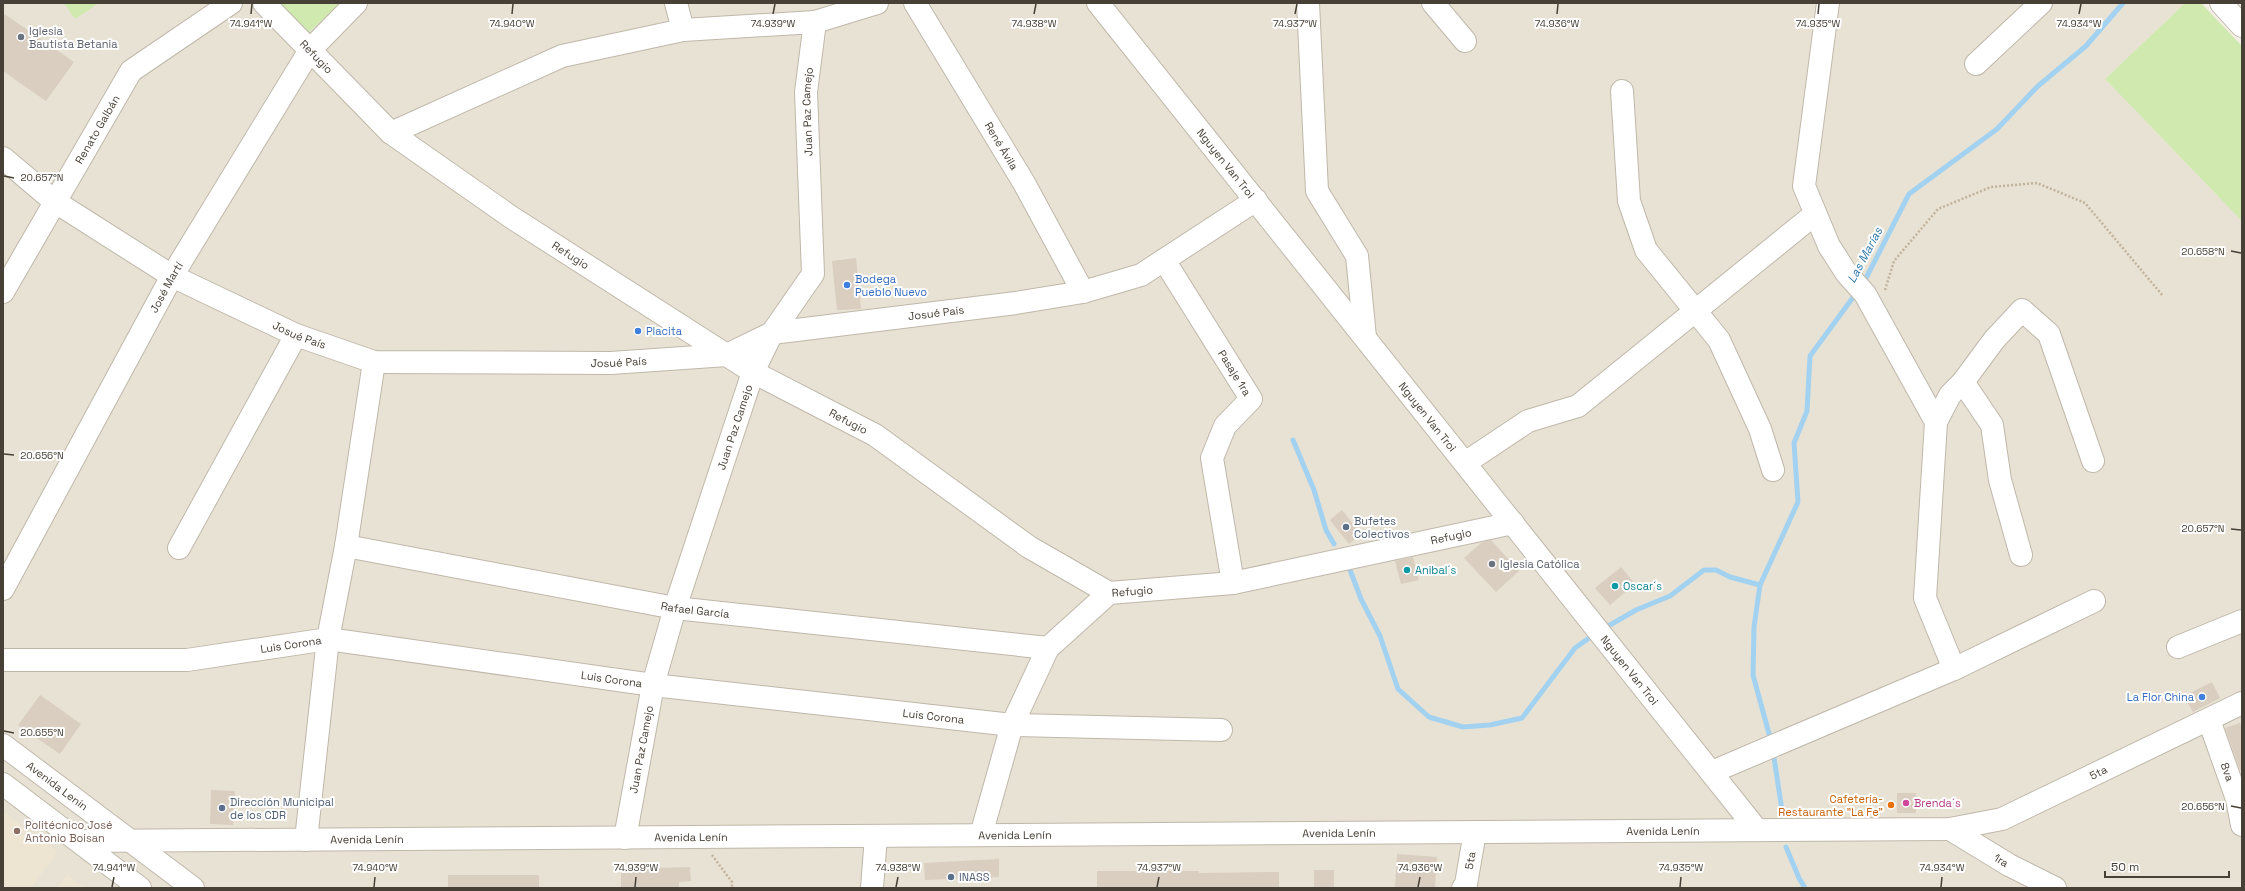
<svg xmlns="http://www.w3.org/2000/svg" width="2245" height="891" viewBox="0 0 2245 891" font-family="'Space Grotesk',sans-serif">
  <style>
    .residential { fill: #e8e2d5 }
    .education { fill: #ede5d1 }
    .green { fill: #d0e9af }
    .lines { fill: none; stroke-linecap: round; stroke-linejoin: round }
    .stream { stroke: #a3d2f1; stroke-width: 5 }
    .building { fill: #d9cebf }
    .minor-casing { stroke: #bfb8aa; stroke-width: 24 }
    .path { stroke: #c1b39b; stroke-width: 2.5; stroke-dasharray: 2 2; stroke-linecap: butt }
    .minor { stroke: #fff; stroke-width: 22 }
    .ticks { fill: none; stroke: #474036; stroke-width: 1.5 }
    .worship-dot { fill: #6b7280; stroke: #fff; stroke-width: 1.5 }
    .shop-dot { fill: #3f7fe0; stroke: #fff; stroke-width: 1.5 }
    .service-dot { fill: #5c6f8a; stroke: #fff; stroke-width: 1.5 }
    .culture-dot { fill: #0f9aa8; stroke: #fff; stroke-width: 1.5 }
    .hotel-dot { fill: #d1479c; stroke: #fff; stroke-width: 1.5 }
    .food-dot { fill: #e8710a; stroke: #fff; stroke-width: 1.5 }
    .education-dot { fill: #8d6e63; stroke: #fff; stroke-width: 1.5 }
    .labels { text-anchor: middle; stroke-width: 4; stroke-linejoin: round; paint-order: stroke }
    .worship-label { font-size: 11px; fill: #5b616d; stroke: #fff; text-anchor: start }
    .street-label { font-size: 11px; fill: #474036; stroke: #fff }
    .shop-label { font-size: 11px; fill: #366cbe; stroke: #fff; text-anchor: start }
    .service-label { font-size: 11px; fill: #4e5e75; stroke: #fff; text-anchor: start }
    .culture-label { font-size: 11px; fill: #0d838f; stroke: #fff; text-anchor: start }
    .food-label { font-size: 11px; fill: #c56008; stroke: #fff; text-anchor: end }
    .hotel-label { font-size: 11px; fill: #b23c85; stroke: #fff; text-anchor: start }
    .education-label { font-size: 11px; fill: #785e54; stroke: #fff; text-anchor: start }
    .water-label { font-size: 12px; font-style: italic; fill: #2c78ad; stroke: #fff }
    .ticks-label { font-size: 10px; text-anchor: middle; fill: #474036; stroke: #fff; stroke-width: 4; stroke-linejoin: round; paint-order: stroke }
  </style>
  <rect width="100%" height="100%" fill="#f4f0e7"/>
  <!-- residential -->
  <polygon class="residential" points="3,3 2185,3 2105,79 2242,221 2242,888 3,888"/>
  <!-- education -->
  <g class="education">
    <polygon points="3,812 58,851 31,888 3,888"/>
    <polygon points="67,875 85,888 57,888"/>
  </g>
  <!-- green -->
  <g class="green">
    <polygon points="64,3 99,3 75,19"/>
    <polygon points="280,3 341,3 307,34"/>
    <polygon points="2185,3 2201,3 2242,46 2242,221 2105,79"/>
  </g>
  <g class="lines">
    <!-- stream -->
    <g class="stream">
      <polyline points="1863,284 1909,194 1997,129 2038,86 2086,46 2123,3"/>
      <polyline points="1293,440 1314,490 1326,530 1334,544"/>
      <polyline points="1350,570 1361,599 1380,636 1398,689 1429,717 1463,727 1490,725 1522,718 1575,648 1595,634"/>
      <polyline points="1760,585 1754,627 1753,675 1771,741"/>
      <polyline points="1603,629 1636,610 1670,596 1704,570 1716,570 1730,577 1760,585 1798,502 1794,443 1807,411 1810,356 1857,292"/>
      <polyline points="1773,751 1783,817"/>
      <polyline points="1786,847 1799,878 1805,888"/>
    </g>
  </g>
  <!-- building -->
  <g class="building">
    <polygon points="3,13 74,62 46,101 3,71"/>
    <polygon points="856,258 861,309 837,310 832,261"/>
    <polygon points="1342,510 1361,534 1349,544 1330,520"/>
    <polygon points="1491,540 1519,571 1496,592 1464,558 1481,543"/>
    <polygon points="1413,557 1419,580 1401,584 1395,561"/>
    <polygon points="1621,567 1635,584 1610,605 1595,588"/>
    <polygon points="2212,682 2220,698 2193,712 2184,696"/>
    <polygon points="40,695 81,724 60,754 18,725"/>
    <polygon points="2240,723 2242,730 2242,770 2240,770 2225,728"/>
    <polygon points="211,790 235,791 233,825 210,824"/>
    <rect x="1897" y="793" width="19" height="20"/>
    <polygon points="1397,854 1437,857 1435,888 1395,888"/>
    <polygon points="999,859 999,877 925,880 924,863"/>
    <polygon points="690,867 691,881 679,882 679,888 621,888 621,869"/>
    <rect x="1314" y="870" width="20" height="18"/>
    <polygon points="1097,871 1199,871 1199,873 1279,872 1279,888 1097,888"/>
    <rect x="448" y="875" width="91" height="13"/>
  </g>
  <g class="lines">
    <defs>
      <g id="minor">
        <path id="s1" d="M264,3l127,130 120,84 242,155 122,63 154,112 80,46 124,-10 280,-60"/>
        <polyline points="676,3 683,30"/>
        <path id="s2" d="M915,3l109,180 59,109"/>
        <path id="s3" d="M1098,3l659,827"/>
        <polyline points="1308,3 1317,191 1357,256 1365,337"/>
        <polyline points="1433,3 1465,41"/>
        <polyline points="1828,3 1804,186 1829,246 1847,274 1865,294 1936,422 1925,598 1954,669"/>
        <polyline points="2221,3 2242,26"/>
        <polyline points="1976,64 2041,3"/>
        <polyline points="1622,91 1629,201 1646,250 1719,340 1760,429 1773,470"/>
        <polyline points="391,133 562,56 683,30 815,22 877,3"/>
        <path id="s4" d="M3,158l51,43 118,75 124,59 78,27 237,1 116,-8 45,-22 244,-30 67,-11 58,-17 115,-75"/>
        <path id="s5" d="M1164,260l87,139 -26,27 -13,32 21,125"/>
        <path id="s6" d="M3,292l128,-221 100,-68"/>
        <polyline points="1963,382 1994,340 2022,310 2049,334 2093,461"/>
        <polyline points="1936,422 1950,395 1963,382 1992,425 2000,480 2021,555"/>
        <polyline points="1465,463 1528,421 1578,406 1815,214"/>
        <path id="s7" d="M346,546l329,62 373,40"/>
        <polyline points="179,548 296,335"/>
        <path id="s8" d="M3,589l169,-313 138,-226 46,-47"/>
        <polyline points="2178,647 2242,621"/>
        <path id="s9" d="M3,660h184l141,-21 325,46 359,40 209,5"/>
        <path id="s10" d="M2209,720l28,79 5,26"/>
        <path id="s11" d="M3,745l190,143"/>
        <polyline points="1712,772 1954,669 2094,601"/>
        <polyline points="3,784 140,888"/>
        <path id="s12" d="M1950,829l59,36 46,23"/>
        <polyline points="981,835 1012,725 1048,648 1109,593"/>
        <path id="s13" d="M625,838l28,-153 22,-77 78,-236 19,-39 41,-59 -7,-182 9,-70"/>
        <polyline points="306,840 328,639 346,546 374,362"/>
        <path id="s14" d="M79,841l1871,-12 52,-10 240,-116"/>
        <polyline points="872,888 876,836"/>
        <path id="s15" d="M1463,888l3,-4 9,-52"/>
      </g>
    </defs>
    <!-- minor casing -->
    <use href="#minor" class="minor-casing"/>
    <!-- path -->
    <g class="path">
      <polyline points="1885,290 1894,261 1938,209 1991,187 2037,183 2085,203 2163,296"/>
      <polyline points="712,855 732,882 732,888"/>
    </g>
    <!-- minor -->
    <use href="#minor" class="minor"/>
  </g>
  <!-- ticks -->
  <path class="ticks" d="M251,14l1,-10M512,14l1,-10M773,14l2,-10M1034,14l2,-10M1295,14l2,-10M1557,14l1,-10M1818,14l1,-10M2079,14l2,-10M4,176l10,2M2231,251l10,2M4,454l10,1M2231,529l10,1M4,731l10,2M2231,806l10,2M112,887l2,-10M374,887l1,-10M635,887l1,-10M896,887l2,-10M1157,887l2,-10M1418,887l2,-10M1680,887l1,-10M1941,887l1,-10"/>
  <!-- markers -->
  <g class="worship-dot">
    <circle cx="21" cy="37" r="4"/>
    <circle cx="1492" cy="564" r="4"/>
  </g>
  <g class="shop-dot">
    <circle cx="847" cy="285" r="4"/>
    <circle cx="638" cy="331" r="4"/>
    <circle cx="2202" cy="697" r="4"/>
  </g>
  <g class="service-dot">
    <circle cx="1346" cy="527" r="4"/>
    <circle cx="222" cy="808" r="4"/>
    <circle cx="951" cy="877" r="4"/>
  </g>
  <g class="culture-dot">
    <circle cx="1407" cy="570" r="4"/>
    <circle cx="1615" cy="586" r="4"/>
  </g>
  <circle class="hotel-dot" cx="1906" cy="803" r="4"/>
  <circle class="food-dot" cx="1891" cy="805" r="4"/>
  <circle class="education-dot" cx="17" cy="831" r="4"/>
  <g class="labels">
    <!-- worship labels -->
    <g class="worship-label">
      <text x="29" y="35">Iglesia<tspan x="29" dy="13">Bautista Betania</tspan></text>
      <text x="1500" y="568">Iglesia Católica</text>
    </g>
    <!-- street labels -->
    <g class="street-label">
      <text dy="4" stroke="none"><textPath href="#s1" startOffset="75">Refugio</textPath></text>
      <text dy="4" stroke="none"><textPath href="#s13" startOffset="762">Juan Paz Camejo</textPath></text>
      <text dy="4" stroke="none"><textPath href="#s6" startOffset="188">Renato Galbán</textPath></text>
      <text dy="4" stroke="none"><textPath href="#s2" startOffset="167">René Ávila</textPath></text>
      <text dy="4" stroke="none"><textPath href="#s3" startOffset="205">Nguyen Van Troi</textPath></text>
      <text dy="4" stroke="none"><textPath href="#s1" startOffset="399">Refugio</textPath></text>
      <text dy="4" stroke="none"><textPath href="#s8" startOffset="343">José Martí</textPath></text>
      <text dy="4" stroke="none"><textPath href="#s4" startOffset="995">Josué País</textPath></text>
      <text dy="4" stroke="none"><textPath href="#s4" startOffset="347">Josué País</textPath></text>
      <text dy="4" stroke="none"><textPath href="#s4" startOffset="671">Josué País</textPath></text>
      <text dy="4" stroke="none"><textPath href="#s5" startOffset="133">Pasaje 1ra</textPath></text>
      <text dy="4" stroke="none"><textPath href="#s3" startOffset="529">Nguyen Van Troi</textPath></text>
      <text dy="4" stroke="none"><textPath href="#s1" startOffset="723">Refugio</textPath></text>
      <text dy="4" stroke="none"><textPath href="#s13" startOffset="426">Juan Paz Camejo</textPath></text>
      <text dy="4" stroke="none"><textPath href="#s1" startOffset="1383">Refugio</textPath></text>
      <text dy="4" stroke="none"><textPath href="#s1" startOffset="1059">Refugio</textPath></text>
      <text dy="4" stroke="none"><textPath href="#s7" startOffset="355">Rafael García</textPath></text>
      <text dy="4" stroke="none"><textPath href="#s9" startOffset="289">Luis Corona</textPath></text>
      <text dy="4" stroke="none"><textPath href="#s3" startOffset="853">Nguyen Van Troi</textPath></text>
      <text dy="4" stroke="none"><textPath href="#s9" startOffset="613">Luis Corona</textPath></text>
      <text dy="4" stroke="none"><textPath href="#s9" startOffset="937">Luis Corona</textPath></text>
      <text dy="4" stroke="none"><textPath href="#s13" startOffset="90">Juan Paz Camejo</textPath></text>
      <text dy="4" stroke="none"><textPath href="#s10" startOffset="55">8va</textPath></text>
      <text dy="4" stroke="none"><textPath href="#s14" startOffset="2031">5ta</textPath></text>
      <text dy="4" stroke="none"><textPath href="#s11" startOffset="68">Avenida Lenin</textPath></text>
      <text dy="4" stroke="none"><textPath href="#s14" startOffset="1584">Avenida Lenín</textPath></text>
      <text dy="4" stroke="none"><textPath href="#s14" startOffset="1260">Avenida Lenín</textPath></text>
      <text dy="4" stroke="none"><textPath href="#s14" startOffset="936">Avenida Lenín</textPath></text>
      <text dy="4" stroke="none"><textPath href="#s14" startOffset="612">Avenida Lenín</textPath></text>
      <text dy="4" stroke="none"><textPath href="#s14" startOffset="288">Avenida Lenín</textPath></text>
      <text dy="4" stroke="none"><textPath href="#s15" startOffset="29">5ta</textPath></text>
      <text dy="4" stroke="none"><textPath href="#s12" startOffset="60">1ra</textPath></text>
    </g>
    <!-- shop labels -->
    <g class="shop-label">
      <text x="855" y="283">Bodega<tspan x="855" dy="13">Pueblo Nuevo</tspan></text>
      <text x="646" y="335">Placita</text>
      <text x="2194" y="701" text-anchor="end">La Flor China</text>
    </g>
    <!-- service labels -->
    <g class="service-label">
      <text x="1354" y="525">Bufetes<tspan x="1354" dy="13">Colectivos</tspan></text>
      <text x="230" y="806">Dirección Municipal<tspan x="230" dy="13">de los CDR</tspan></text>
      <text x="959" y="881">INASS</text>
    </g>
    <!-- culture labels -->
    <g class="culture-label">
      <text x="1415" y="574">Anibal´s</text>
      <text x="1623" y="590">Oscar´s</text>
    </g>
    <!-- food labels -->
    <g class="food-label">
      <text x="1883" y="803">Cafetería-<tspan x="1883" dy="13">Restaurante "La Fe"</tspan></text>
    </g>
    <!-- hotel labels -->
    <g class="hotel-label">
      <text x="1914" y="807">Brenda´s</text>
    </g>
    <!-- education labels -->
    <g class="education-label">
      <text x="25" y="829">Politécnico José<tspan x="25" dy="13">Antonio Boisan</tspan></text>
    </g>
    <!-- water labels -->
    <g class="water-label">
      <text transform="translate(1865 255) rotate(-62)" y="4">Las Marías</text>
    </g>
  </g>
  <g class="ticks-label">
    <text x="1557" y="27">74.936°W</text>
    <text x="1818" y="27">74.935°W</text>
    <text x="251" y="27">74.941°W</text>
    <text x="512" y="27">74.940°W</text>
    <text x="773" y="27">74.939°W</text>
    <text x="1034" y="27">74.938°W</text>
    <text x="1295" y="27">74.937°W</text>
    <text x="2079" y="27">74.934°W</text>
    <text x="42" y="181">20.657°N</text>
    <text x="2203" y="255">20.658°N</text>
    <text x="42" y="459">20.656°N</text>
    <text x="2203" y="532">20.657°N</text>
    <text x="42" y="736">20.655°N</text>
    <text x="2203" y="810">20.656°N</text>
    <text x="114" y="871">74.941°W</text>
    <text x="375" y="871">74.940°W</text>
    <text x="636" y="871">74.939°W</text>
    <text x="898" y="871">74.938°W</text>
    <text x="1159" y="871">74.937°W</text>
    <text x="1420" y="871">74.936°W</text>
    <text x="1681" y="871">74.935°W</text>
    <text x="1942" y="871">74.934°W</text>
  </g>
  <!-- border -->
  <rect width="2245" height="891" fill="none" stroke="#474036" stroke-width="8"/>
  <!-- scale -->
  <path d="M2105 871v6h124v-6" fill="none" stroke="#474036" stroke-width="2"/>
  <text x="2111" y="871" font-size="12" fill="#474036" stroke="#ffffff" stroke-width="3" paint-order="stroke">50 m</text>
</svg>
